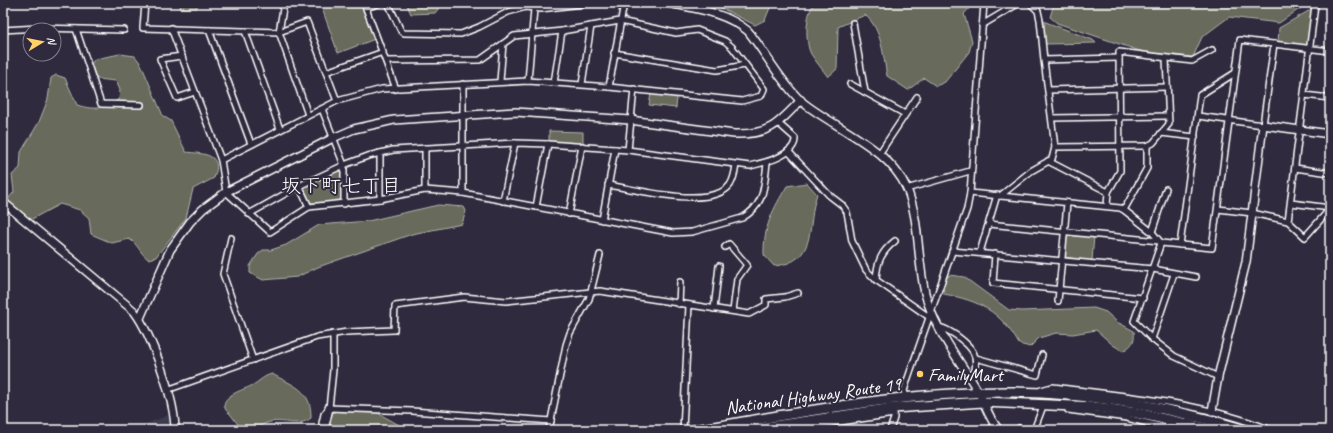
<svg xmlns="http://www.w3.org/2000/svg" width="1333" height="433" viewBox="0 0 1333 433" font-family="Caveat,'Klee One',sans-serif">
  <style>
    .built { fill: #3e3a50 }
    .green { fill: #676a5c; stroke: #b3b4ae }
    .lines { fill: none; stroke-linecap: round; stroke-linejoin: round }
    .street-casing { stroke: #fff; stroke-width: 8 }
    .secondary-casing { stroke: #fff; stroke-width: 10 }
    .highway-casing { stroke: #fff; stroke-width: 12 }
    .street { stroke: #2f2a3d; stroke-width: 5 }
    .secondary { stroke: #2f2a3d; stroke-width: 7 }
    .highway { stroke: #2f2a3d; stroke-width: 9 }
    .poi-dot { fill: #ffd166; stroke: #2f2a3d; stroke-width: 1.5 }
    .labels { text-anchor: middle; stroke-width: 4; stroke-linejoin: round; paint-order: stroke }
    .poi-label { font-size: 19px; fill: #fff; stroke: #2f2a3d; text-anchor: start }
    .street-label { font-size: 19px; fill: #fff; stroke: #2f2a3d }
    .neighbourhood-label { font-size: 20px; fill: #fff; stroke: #2f2a3d }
  </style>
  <rect width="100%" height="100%" fill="#2f2a3d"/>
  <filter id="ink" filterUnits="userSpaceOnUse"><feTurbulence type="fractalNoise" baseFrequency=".025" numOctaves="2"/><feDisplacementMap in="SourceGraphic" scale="8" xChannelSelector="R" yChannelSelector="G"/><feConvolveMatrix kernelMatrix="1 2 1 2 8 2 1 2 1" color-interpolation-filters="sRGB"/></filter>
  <g filter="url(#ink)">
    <!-- built -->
    <polygon class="built" points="169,415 170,430 130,430"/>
    <!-- green -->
    <g class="green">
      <polygon points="181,3 197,3 197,8 180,8"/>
      <polygon points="320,3 362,3 375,39 338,53"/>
      <polygon points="406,3 443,3 435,13 411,14"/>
      <polygon points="711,3 772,3 765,20 755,25"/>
      <path d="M815,3h159l-10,11 8,27 -3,11 -24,30 -9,4 -12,-8 -16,12 -21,-14c-4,-21 -5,-47 -22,-61l-27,12 -1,42 -9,8c-5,-7 -12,-15 -17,-23 -6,-11 -6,-42 4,-51z"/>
      <polygon points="1052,3 1308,3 1279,23 1229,17 1202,37 1193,57 1143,52 1057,23 1050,17 1053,7"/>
      <polygon points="1312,9 1308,44 1306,45 1278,42 1279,28"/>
      <polygon points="1043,21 1093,40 1096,43 1045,44"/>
      <path d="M120,54l15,2 6,8 22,52 8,5 15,31c17,2 38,1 28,26l-21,11 -7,29 -30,39 -8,2c-9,-7 -10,-15 -19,-20l-17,4 -21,-9 -2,-16 -9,-8 -20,-6 -30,16 -23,-20 7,-8 -2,-17 8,-7 1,-16 18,-30 9,-23 3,-21 5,-3 9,3 12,27c19,6 26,3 42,-6l1,-9 -4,-9 -19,-2 -7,-14 5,-6z"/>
      <polygon points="651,94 677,97 676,108 649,105"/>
      <polygon points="549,131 583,132 583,144 549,142"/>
      <polygon points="339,170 341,171 341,200 340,202 311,203 302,189 303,186"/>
      <path d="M807,183l10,11c-11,31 2,68 -43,72l-10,-11c-1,-27 9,-46 23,-69z"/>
      <polygon points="438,205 464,207 466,211 462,224 412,234 318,267 297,277 263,280 250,273 250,266 258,254 263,250 271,250 286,245 319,225 368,221"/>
      <polygon points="1069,234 1094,236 1092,261 1065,257 1067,235"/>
      <path d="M949,275l15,2 45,33 13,1 72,-3 12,4 11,10 17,9c1,10 -1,14 -11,20l-10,-6 -17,-15 -23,4 -17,-1 -17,5 -9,9 -11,-3c-19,-33 -39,-43 -75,-50l-1,-10z"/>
      <path d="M272,374c20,11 40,15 39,44 -13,10 -27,1 -41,4 -11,3 -15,8 -28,8 -4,-5 -7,-10 -11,-15 -2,-3 -5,-3 -6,-7 -5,-12 18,-18 26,-22 8,-4 12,-10 21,-12z"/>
      <polygon points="336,411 376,412 408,430 328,430 330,415"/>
    </g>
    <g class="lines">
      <defs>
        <g id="street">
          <polyline points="145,3 143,28 279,32 307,22 337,101"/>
          <polyline points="284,3 279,32 308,115"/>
          <polyline points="364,3 396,89"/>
          <polyline points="388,3 401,31 404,33 461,34 479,27 508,12 526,7 541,9 589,3"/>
          <polyline points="366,8 380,3"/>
          <polyline points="853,23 865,92"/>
          <polyline points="982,25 1019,3"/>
          <path d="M171,28l50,132 5,32 44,40 39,-25 71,-8 45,-9 38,3 210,40 19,-1 50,-14c23,-13 22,-31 25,-55"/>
          <polyline points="76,29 101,104 141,105"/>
          <polyline points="3,30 38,28 124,30"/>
          <polyline points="209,30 251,144"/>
          <polyline points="245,31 280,129"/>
          <polyline points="614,53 717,70 745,65"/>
          <polyline points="47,54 49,55"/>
          <polyline points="182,56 160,59 177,98 195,92"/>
          <polyline points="1044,60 1119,58"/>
          <polyline points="326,72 383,52"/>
          <polyline points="500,81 503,44"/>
          <polyline points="528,81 534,9"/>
          <polyline points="554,83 562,31"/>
          <polyline points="582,84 591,26"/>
          <polyline points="850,84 905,114"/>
          <polyline points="609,87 624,3"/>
          <polyline points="1048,90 1167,87"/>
          <polyline points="1304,95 1330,98"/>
          <polyline points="322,109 344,165 344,204"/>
          <polyline points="1198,116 1263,125 1274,44"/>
          <polyline points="1052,118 1167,116"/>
          <polyline points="1161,133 1195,137"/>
          <polyline points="1055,147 1147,146"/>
          <polyline points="425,148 425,190"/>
          <polyline points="628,150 634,89"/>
          <polyline points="788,151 829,195 842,205 847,212 852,241 866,270 876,280 929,317"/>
          <polyline points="380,153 380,199"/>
          <polyline points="879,154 917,97"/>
          <polyline points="221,160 337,101 382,89 528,81 609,87 742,101 761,96 764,89 732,47 725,41 697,30 676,33 620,21 562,31 514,36 480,60 386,61"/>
          <polyline points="1048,161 1108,192"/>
          <polyline points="1295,168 1330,173"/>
          <path d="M608,185c27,4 103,25 122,0 4,-6 5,-13 6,-20"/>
          <polyline points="299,186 309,207"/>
          <polyline points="906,189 970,171"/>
          <polyline points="463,193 463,84"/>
          <polyline points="970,193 1120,208 1124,210 1152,232 1161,243 1134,321 1152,339 1174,356 1218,377"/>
          <polyline points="1000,196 1031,171 1052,159 1055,147 1044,60 1040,20 1038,11 1030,3"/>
          <polyline points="503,201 515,143"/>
          <polyline points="1291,203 1330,208"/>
          <polyline points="1107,206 1108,192 1120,171 1119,52 1192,61 1212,50"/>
          <polyline points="536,207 548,144"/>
          <polyline points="1218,209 1252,213 1288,221 1305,237 1330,209"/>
          <polyline points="1124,210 1147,168 1147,146 1153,143 1169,124 1166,59"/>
          <path d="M249,214l50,-28 45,-21 24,-9 25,-6 122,-7 33,1 80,6 122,16c13,-3 46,-10 45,-28l-17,-15"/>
          <polyline points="569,214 582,146"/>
          <polyline points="602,220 615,149"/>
          <polyline points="1288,221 1315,5"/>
          <polyline points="989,224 1159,241"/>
          <polyline points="1152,232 1166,189"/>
          <polyline points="231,238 223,274 253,360"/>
          <polyline points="1161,243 1212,248 1240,40 1330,51"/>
          <polyline points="1180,245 1200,95 1235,73"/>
          <polyline points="725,247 729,244 747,265 737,279 733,311"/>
          <polyline points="952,251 1153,269 1196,277"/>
          <polyline points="980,252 997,195"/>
          <polyline points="995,254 993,283 1143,298"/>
          <path d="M876,280c1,-18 5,-28 19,-39"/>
          <polyline points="1058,301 1067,203"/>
          <polyline points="679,304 680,282"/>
          <polyline points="714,309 719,266"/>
          <path d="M938,327c8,1 12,5 19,9 16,12 22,19 17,39l-4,4"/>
          <polyline points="1152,339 1174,274"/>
          <polyline points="976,358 1037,375 1042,355"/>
          <polyline points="167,390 317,337 347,332 394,330 395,306 464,297 506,301 600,291 749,314 766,305 766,299 785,297 798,293"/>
          <path d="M1041,390l11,-3c74,9 149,15 219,43"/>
          <polyline points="907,398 904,391 908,378 967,209 970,193 984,3"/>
          <polyline points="329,408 412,411 551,421"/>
          <polyline points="1068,410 1127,418 1175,430"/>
          <polyline points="322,423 324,414 329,408 333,370 333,334"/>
          <polyline points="549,430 566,345 570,333 589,299 600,255"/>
          <polyline points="683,430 689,305"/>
          <polyline points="786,430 894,414"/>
          <polyline points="890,430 894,418 894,411"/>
          <polyline points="1017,430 1019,428 1023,430"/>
          <polyline points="1034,430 1042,409"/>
        </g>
        <g id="secondary">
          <path d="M668,3c29,6 57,9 80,28 17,21 34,53 53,70 33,27 88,46 106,88 13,32 10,70 18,104 9,37 35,67 54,100 7,13 10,26 20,37"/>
          <path d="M3,202l131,109c18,24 41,89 41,119"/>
          <path d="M140,318l30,-68 20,-28 13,-13 23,-17 107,-54 21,-9 40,-9 122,-8 114,8 104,14c36,1 44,-10 67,-34"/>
          <polyline points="1212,411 1218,377 1246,262 1263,125 1330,134"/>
          <polyline points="324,430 329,408"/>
        </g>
        <g id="highway">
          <path d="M694,430c106,-17 213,-39 320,-38 78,1 158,16 232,38"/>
          <polyline points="748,430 893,408 983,402 1096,407 1137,413 1214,430"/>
        </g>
      </defs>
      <!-- street casing -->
      <use href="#street" class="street-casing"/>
      <!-- secondary casing -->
      <use href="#secondary" class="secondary-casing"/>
      <!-- highway casing -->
      <use href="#highway" class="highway-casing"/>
      <!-- street -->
      <use href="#street" class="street"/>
      <!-- secondary -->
      <use href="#secondary" class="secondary"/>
      <!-- highway -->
      <use href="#highway" class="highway"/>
    </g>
  </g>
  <!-- markers -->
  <circle class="poi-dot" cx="920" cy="374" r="4"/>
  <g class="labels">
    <!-- poi labels -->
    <g class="poi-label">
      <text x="928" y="381">FamilyMart</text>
    </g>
    <!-- street labels -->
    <g class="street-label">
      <text transform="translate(813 395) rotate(-8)" y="7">National Highway Route 19</text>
    </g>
    <!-- neighbourhood labels -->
    <g class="neighbourhood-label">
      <text x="341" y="192">坂下町七丁目</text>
    </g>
  </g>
  <!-- margin -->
  <rect width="1333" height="433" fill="none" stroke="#2f2a3d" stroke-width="16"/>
  <rect x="8" y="8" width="1317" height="417" fill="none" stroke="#fff" stroke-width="1.5" filter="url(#ink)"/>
  <!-- north arrow -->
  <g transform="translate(42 42) rotate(80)"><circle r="19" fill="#2f2a3d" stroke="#827f8b"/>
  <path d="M0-3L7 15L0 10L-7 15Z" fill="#ffd166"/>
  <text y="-6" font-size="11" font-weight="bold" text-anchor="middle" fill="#ffffff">N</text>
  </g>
</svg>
